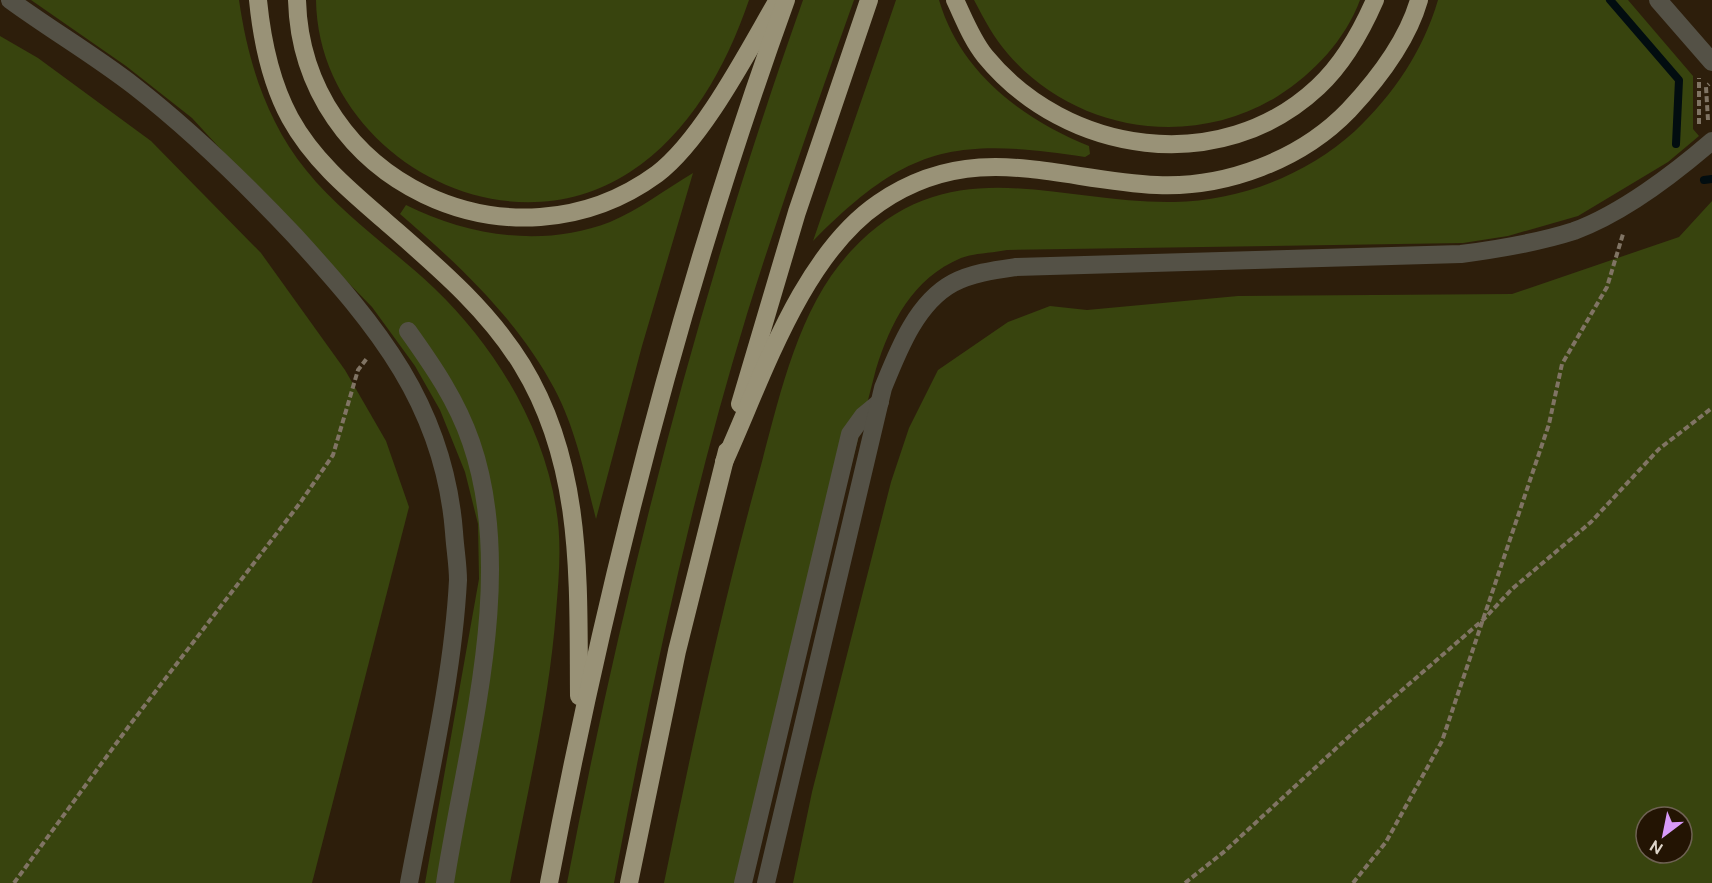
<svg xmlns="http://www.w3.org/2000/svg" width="1712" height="883" viewBox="0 0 1712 883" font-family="Ubuntu,sans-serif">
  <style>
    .green { fill: #38440e; fill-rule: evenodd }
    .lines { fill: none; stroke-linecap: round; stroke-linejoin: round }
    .stream { stroke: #020d10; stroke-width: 8 }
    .path { stroke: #807464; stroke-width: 4; stroke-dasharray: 6 3; stroke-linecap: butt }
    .minor { stroke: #545146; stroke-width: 18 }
    .highway { stroke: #999277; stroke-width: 18 }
  </style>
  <rect width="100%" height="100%" fill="#2d1e0b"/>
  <!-- green -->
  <g class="green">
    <path d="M31,0h208c9,62 27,120 67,170 36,45 87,79 128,118 60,57 109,137 122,220 6,34 3,69 0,104 -7,92 -29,181 -46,271h-85l54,-304 -1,-55 -13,-52 -25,-62 -25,-44 -43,-59 -98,-100 -82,-89 -66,-52z"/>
    <path d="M316,0h433c-23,67 -59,133 -119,172 -130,85 -312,-21 -314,-172z"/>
    <path d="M803,0h51c-37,104 -74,208 -107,314 -57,186 -97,378 -133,569h-47c57,-299 134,-596 236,-883z"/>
    <path d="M896,0h43c21,72 83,119 150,146l1,8 -5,3c-131,-20 -178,-11 -272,84z"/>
    <path d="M974,0h386c-15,40 -46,73 -82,96 -86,54 -203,36 -270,-42 -14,-16 -24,-35 -34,-54z"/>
    <path d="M1438,0h190l65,76v53l6,7 -31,26 -90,54 -70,20 -45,7 -456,7c-14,3 -32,3 -46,8 -49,21 -70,64 -85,111l-132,514h-80c28,-137 57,-272 94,-407 21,-75 38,-166 93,-225 98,-105 204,-47 323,-49 65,-1 133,-27 181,-71 39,-37 68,-80 83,-131z"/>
    <polygon points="0,36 38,58 151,141 261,253 345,370 386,441 409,507 312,883 0,883"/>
    <path d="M693,173l-51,173 -46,173c-11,-43 -20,-90 -42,-131 -36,-68 -96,-124 -154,-174l6,-9c62,31 137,43 204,17 29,-12 56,-33 83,-49z"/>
    <path d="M1712,201v682h-919l19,-91 79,-310 18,-54 29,-58 70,-48 42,-16 37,4 151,-14 274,-2 167,-57zM1646,817h36v36h-36z"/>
  </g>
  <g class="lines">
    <!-- stream -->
    <g class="stream">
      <polyline points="1610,0 1679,80 1676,144"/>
      <polyline points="1704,180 1712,179"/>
    </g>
    <!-- path -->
    <g class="path">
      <polyline points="1708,120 1706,87 1709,84"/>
      <polyline points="1699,124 1699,78"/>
      <polyline points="14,883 129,726 300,503 333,455 358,370 368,357"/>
      <polyline points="1185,883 1225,851 1356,730 1484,619 1512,589 1591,522 1659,449 1712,408"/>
      <polyline points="1353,883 1386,842 1442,741 1549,424 1562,364 1607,287 1623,234"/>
    </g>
    <!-- minor -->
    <g class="minor">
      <path d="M10,0c41,30 84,55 124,86 58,45 111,97 161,150 82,90 149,169 159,296 1,16 4,33 4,48 -5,98 -31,206 -49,303"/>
      <polyline points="1658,0 1712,62"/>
      <path d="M408,331c25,35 49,70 63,111 47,135 -5,304 -26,441"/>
      <polyline points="743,883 850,434 863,416 880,402"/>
      <path d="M766,883l117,-495c15,-37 33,-85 70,-105 19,-10 42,-13 63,-16l445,-13c38,-5 76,-11 113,-23 47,-17 101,-58 138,-90"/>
    </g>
    <!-- highway -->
    <g class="highway">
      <path d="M258,0c4,41 12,81 32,118 23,42 59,72 95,103 49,43 102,87 137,144 62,101 56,218 57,331"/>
      <path d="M297,0c5,181 215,280 360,174 45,-34 90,-121 119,-171"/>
      <path d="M955,0c9,19 17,40 30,56 81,99 236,122 333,31 26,-24 43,-55 57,-87"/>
      <polyline points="740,404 797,212 869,0"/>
      <path d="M724,462c38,-83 77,-206 155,-259 95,-65 177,-23 278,-18 69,3 144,-25 192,-75 29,-31 58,-68 70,-110"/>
      <path d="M549,883c57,-299 133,-596 237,-883"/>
      <polyline points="629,883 677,651 727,451"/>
    </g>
  </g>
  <!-- north arrow -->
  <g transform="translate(1664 835) rotate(212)"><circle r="28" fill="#231403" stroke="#6e6153" stroke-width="1.5"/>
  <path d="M0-4.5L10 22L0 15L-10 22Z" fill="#d89af8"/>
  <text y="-9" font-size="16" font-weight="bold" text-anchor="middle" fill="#dfd5ca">N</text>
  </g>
</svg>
